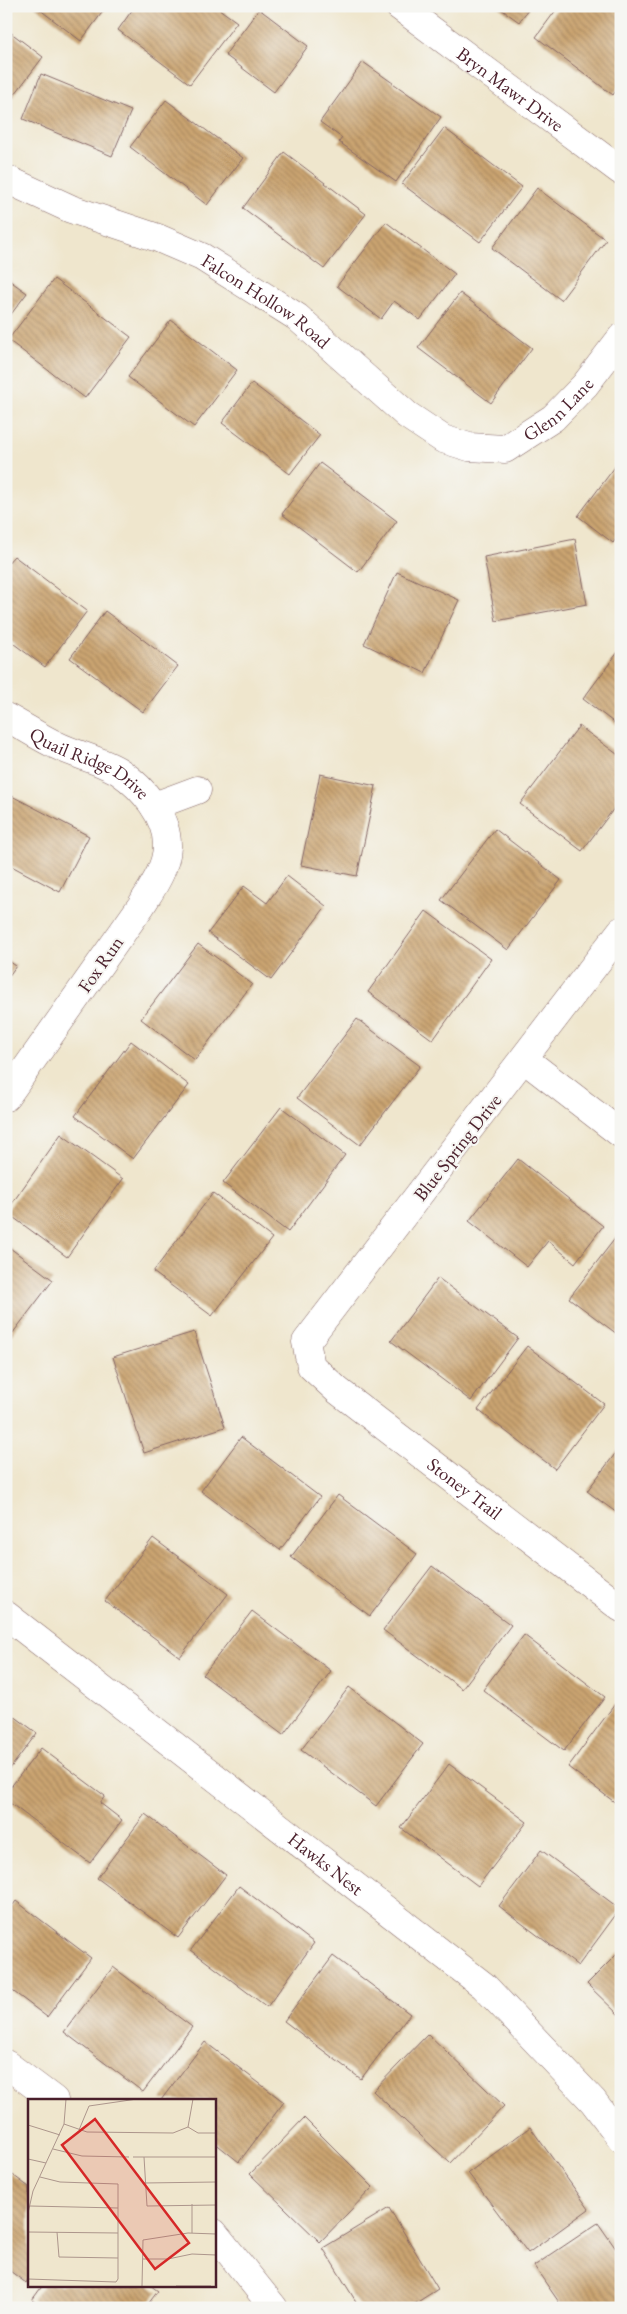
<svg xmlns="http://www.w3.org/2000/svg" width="627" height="2314" viewBox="0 0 627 2314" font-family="'EB Garamond',serif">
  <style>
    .building { fill: url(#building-back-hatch) }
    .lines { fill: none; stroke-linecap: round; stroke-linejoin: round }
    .minor-casing { stroke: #846564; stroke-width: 29 }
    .minor { stroke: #fff; stroke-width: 28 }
    .labels { text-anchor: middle; stroke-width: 4; stroke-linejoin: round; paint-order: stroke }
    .street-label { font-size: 19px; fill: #4a1f2b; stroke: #f6f6f2 }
    .inset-road { fill: none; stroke: #ad968c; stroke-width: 1 }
    .view { fill: #d62828; fill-opacity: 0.15; stroke: #d62828; stroke-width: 2.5 }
    .inset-edge { fill: none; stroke: #4a1f2b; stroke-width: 2.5 }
  </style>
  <defs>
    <pattern id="building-back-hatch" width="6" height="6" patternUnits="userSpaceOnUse" patternTransform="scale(1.25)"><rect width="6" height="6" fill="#caa471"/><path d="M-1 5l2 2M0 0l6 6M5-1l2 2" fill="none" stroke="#a6855d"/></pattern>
  </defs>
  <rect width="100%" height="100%" fill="#f6f6f2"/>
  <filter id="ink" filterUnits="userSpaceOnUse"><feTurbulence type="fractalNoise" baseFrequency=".02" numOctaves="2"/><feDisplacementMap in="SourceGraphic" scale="10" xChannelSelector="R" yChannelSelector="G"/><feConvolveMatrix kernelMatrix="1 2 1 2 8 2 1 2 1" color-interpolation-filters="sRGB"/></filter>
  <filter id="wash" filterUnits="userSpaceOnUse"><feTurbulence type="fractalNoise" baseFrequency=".0096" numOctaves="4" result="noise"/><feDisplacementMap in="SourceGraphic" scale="20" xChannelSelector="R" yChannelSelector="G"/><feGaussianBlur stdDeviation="1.12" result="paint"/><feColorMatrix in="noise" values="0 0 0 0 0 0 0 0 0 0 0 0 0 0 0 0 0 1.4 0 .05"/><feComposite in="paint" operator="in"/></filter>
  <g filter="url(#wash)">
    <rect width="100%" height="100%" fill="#efe6cd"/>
    <g id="blocks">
      <!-- building -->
      <g class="building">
        <polygon points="35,6 107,6 81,41"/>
        <polygon points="135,6 215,6 237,22 190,84 118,30"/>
        <polygon points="497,6 531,6 519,22"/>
        <polygon points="559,6 618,6 621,9 621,84 613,95 536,37"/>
        <polygon points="259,9 308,46 274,92 225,55"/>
        <polygon points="6,29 43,57 6,106"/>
        <polygon points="363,62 441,117 396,182 339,142 342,138 320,122"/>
        <polygon points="41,74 131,111 112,156 23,119"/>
        <polygon points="166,100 243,158 207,205 130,147"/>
        <polygon points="444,128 522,187 480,242 402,184"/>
        <polygon points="284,152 366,214 324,269 243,208"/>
        <polygon points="537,188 606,240 561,300 492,248"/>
        <polygon points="386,222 455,274 420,320 394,301 381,319 337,286"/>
        <polygon points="6,278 27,293 6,321"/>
        <polygon points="54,279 131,337 85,398 8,340"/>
        <polygon points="460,293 532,348 491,403 418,348"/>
        <polygon points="171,320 237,370 194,427 128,377"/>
        <polygon points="252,383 320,435 290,474 222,423"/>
        <polygon points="621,459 621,532 613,543 578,516"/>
        <polygon points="320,463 397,521 358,572 282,514"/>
        <polygon points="575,539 587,604 496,621 484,557"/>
        <polygon points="14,556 87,611 45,667 6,638 6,565"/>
        <polygon points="397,572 459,600 425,673 364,644"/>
        <polygon points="105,611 178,666 143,712 70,658"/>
        <polygon points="621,648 621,728 583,699"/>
        <polygon points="579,726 621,757 621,799 582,851 520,804"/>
        <polygon points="320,774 376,786 357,876 301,865"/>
        <polygon points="6,793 89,836 60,892 6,863"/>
        <polygon points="495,829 561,880 508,950 441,900"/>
        <polygon points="287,876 326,906 271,980 208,933 244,886 267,903"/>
        <polygon points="426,911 491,959 433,1040 368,992"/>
        <polygon points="198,944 252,984 195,1060 141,1019"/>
        <polygon points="6,959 16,966 6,980"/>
        <polygon points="357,1019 420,1066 360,1145 297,1098"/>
        <polygon points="621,1038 621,1049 615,1045"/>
        <polygon points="131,1041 189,1085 133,1159 75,1116"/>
        <polygon points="281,1107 345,1155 288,1232 223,1183"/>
        <polygon points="61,1134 123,1179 67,1257 6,1212"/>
        <polygon points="518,1159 603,1226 575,1263 548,1241 527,1267 469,1221"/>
        <polygon points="213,1193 272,1238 212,1316 153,1272"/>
        <polygon points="617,1236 621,1239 621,1337 569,1298"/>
        <polygon points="6,1245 53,1280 6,1342"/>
        <polygon points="438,1278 518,1338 471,1401 391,1341"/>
        <polygon points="194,1332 225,1427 144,1453 113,1357"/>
        <polygon points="527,1346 604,1404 555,1469 478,1410"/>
        <polygon points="241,1437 320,1497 280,1550 201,1491"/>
        <polygon points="621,1446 621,1516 587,1491"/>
        <polygon points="338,1495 417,1554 370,1616 291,1557"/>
        <polygon points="153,1538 228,1594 180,1657 105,1601"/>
        <polygon points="432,1566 511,1625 462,1689 383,1630"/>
        <polygon points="252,1611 331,1671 283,1735 203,1675"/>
        <polygon points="524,1635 605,1697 564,1751 483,1690"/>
        <polygon points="349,1687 423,1744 376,1806 301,1750"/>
        <polygon points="615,1704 621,1708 621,1807 568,1767"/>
        <polygon points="6,1710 37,1733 6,1774"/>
        <polygon points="41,1748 105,1796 100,1803 122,1820 90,1863 6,1800 6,1793"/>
        <polygon points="449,1764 527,1822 478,1886 401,1828"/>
        <polygon points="145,1814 226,1875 178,1938 97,1878"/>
        <polygon points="541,1850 620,1909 578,1966 499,1906"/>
        <polygon points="239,1886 314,1943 267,2007 191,1950"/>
        <polygon points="16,1901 91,1958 47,2017 6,1986 6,1914"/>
        <polygon points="621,1950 621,2017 587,1984"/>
        <polygon points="333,1956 410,2014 361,2079 284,2021"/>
        <polygon points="113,1967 192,2027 143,2092 64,2032"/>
        <polygon points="428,2034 504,2106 450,2163 373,2091"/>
        <polygon points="205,2042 284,2102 239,2162 214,2142 214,2100 161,2100"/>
        <polygon points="304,2118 373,2187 320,2242 250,2174"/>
        <polygon points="530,2127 589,2209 528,2253 468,2173"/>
        <polygon points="6,2170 29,2187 29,2278 26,2283 6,2268"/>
        <polygon points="389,2208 438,2289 408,2308 360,2308 323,2248"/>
        <polygon points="598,2223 621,2256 621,2308 563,2308 534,2266"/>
        <polygon points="43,2285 150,2285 158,2291 145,2308 42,2308 32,2300"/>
      </g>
    </g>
  </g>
  <g filter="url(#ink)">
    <use href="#blocks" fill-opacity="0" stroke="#846564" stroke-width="1"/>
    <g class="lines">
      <defs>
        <g id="minor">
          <path id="s1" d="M399,6l222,165"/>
          <path id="s2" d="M6,179l65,30 87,29 44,19 95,60 110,98 36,24 26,8 36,2 48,-31 32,-33 36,-47"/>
          <path id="s3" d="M6,717c17,9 33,20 50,28 20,10 45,15 64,27 23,16 48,45 47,75 -1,22 -15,41 -26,59l-135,191"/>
          <polyline points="154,806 197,790"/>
          <path id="s4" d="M621,931l-315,411 5,24 26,24 284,218"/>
          <polyline points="524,1059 621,1134"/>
          <path id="s5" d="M6,1615l478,371 109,115 28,37"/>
          <polyline points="6,2064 54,2100"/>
          <polyline points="214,2233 274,2308"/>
        </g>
      </defs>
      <!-- minor casing -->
      <use href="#minor" class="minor-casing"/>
      <!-- minor -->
      <use href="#minor" class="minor"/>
    </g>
  </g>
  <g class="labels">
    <!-- street labels -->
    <g class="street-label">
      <text dy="7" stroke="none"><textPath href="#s1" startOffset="139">Bryn Mawr Drive</textPath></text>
      <text dy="7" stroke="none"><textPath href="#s2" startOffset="289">Falcon Hollow Road</textPath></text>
      <text dy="7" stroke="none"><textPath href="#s2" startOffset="644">Glenn Lane</textPath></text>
      <text dy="7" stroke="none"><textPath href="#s3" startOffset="96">Quail Ridge Drive</textPath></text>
      <text transform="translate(100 964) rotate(-55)" y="7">Fox Run</text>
      <text transform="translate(457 1147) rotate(-52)" y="7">Blue Spring Drive</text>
      <text dy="7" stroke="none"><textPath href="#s4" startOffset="739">Stoney Trail</textPath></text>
      <text dy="7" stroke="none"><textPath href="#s5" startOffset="405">Hawks Nest</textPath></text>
    </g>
  </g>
  <!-- overview -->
  <g transform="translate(28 2099)">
    <rect width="188" height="188" fill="#efe6cd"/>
    <path class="inset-road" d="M36,25l23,8 86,1 15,-6 5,-28M0,26l32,10M160,28l10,6h18M51,31l10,-24 48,-7M25,50l29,7 47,1M105,58h83M116,58l3,49 69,-1M0,60l18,4M116,84l72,-1M164,105v29M2,107l88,2M0,114l5,-22 31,-67 2,-25M0,133l90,1M29,133l2,25 59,1M114,160h26l24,-5 24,1M0,180l88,3 2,-3v-95l-58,-2 -20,-5M114,187l1,-46 45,-7 28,1M148,187h35"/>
    <path class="view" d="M67,20l94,124 -34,26 -93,-124z"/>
    <rect width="188" height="188" class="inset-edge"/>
  </g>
  <!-- margin -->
  <rect width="627" height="2314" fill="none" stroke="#f6f6f2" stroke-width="25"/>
</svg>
